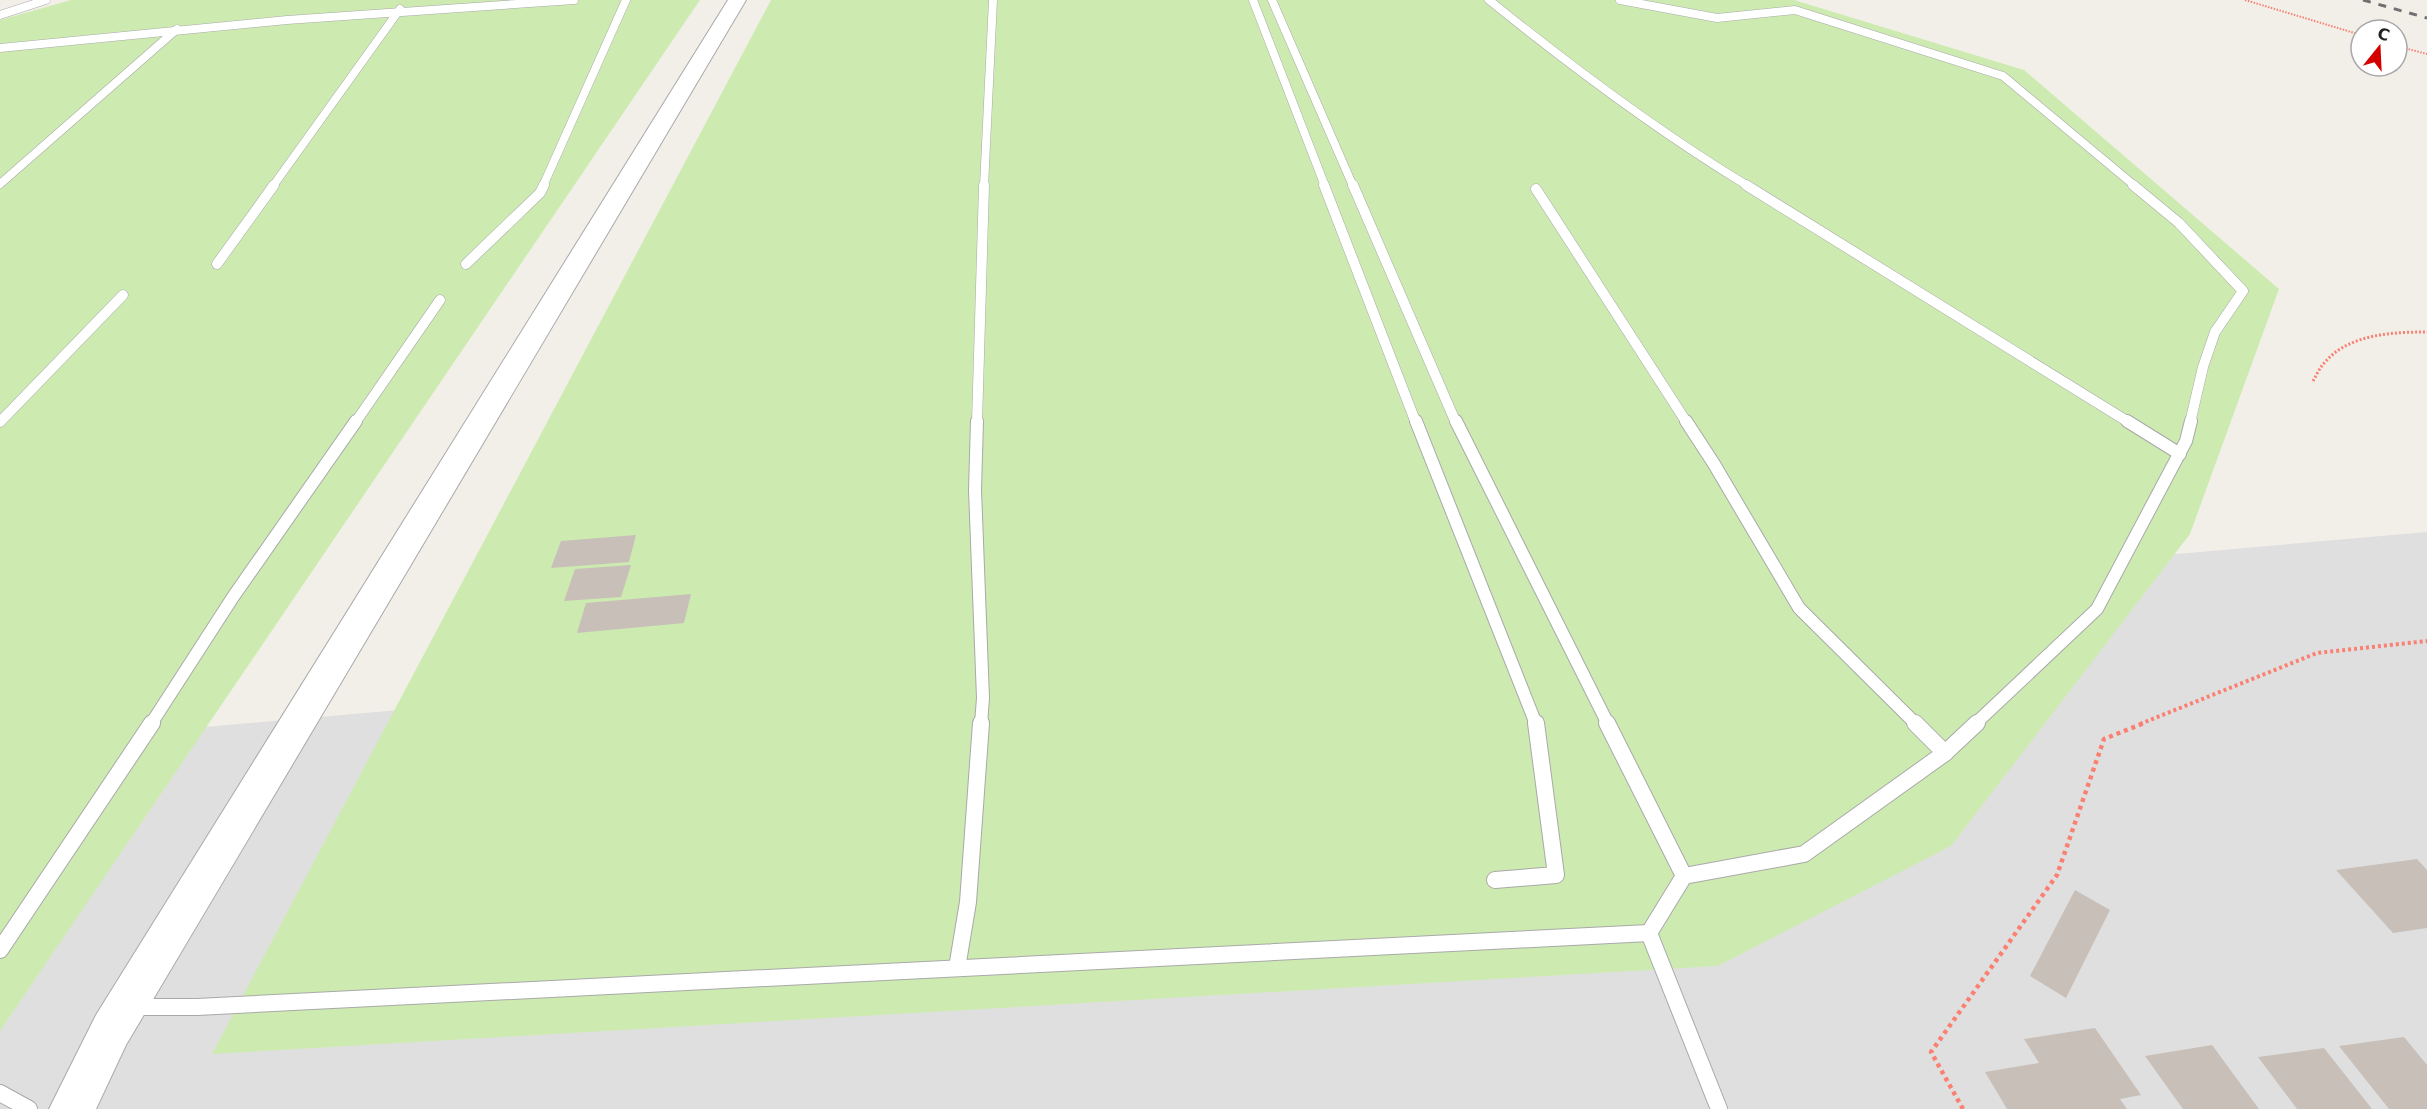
<svg xmlns="http://www.w3.org/2000/svg" width="2427" height="1109" viewBox="0 0 2427 1109" font-family="'DejaVu Sans',sans-serif">
  <style>
    .residential { fill: #e0dfdf }
    .grass { fill: #cdebb0 }
    .building { fill: #c7bfb8 }
    .lines { fill: none; stroke-linecap: round; stroke-linejoin: round }
    .service-far3-casing { stroke: #a9a9a9; stroke-width: 9 }
    .service-far2-casing { stroke: #a9a9a9; stroke-width: 11 }
    .service-far1-casing { stroke: #a9a9a9; stroke-width: 14 }
    .service-casing { stroke: #a9a9a9; stroke-width: 18 }
    .tertiary-casing { stroke: #a9a9a9; stroke-width: 2 }
    .path-far3 { stroke: #fa8072; stroke-width: 2; stroke-dasharray: 1.5 1.5; stroke-linecap: butt }
    .path-far2 { stroke: #fa8072; stroke-width: 3; stroke-dasharray: 2 2; stroke-linecap: butt }
    .path-far1 { stroke: #fa8072; stroke-width: 4; stroke-dasharray: 3 3; stroke-linecap: butt }
    .path { stroke: #fa8072; stroke-width: 4.5; stroke-dasharray: 4 4; stroke-linecap: butt }
    .service-far3 { stroke: #fff; stroke-width: 8 }
    .service-far2 { stroke: #fff; stroke-width: 10 }
    .service-far1 { stroke: #fff; stroke-width: 12 }
    .service { stroke: #fff; stroke-width: 16 }
    .tertiary { fill: #fff; fill-rule: evenodd }
    .rail { stroke: #707070; stroke-width: 3; stroke-dasharray: 8 8; stroke-linecap: butt }
  </style>
  <rect width="100%" height="100%" fill="#f2efe9"/>
  <!-- residential -->
  <polygon class="residential" points="2427,532 2427,1109 0,1109 0,745"/>
  <!-- grass -->
  <g class="grass">
    <polygon points="71,0 700,0 0,1031 0,20"/>
    <polygon points="771,0 1794,0 2024,70 2279,289 2190,534 1951,846 1718,966 212,1054"/>
  </g>
  <!-- building -->
  <g class="building">
    <polygon points="636,535 629,562 551,568 561,541"/>
    <polygon points="631,565 621,597 564,601 575,569"/>
    <polygon points="691,594 684,623 577,633 586,603"/>
    <polygon points="2417,859 2427,870 2427,928 2393,933 2336,870"/>
    <polygon points="2075,890 2110,910 2066,998 2030,976"/>
    <polygon points="2095,1028 2141,1095 2120,1099 2127,1109 2007,1109 1985,1072 2039,1063 2024,1039"/>
    <polygon points="2404,1037 2427,1065 2427,1109 2389,1109 2339,1046"/>
    <polygon points="2212,1045 2259,1109 2183,1109 2145,1056"/>
    <polygon points="2324,1048 2372,1109 2297,1109 2258,1057"/>
  </g>
  <g class="lines">
    <defs>
      <g id="service-far3">
        <polyline points="1253,0 1325,186"/>
        <polyline points="1272,0 1353,186"/>
        <path d="M1489,0c83,67 168,131 259,186"/>
        <polyline points="1620,0 1717,18 1795,10 2003,76 2135,186"/>
        <polyline points="0,15 46,0"/>
        <polyline points="0,48 287,20 574,0"/>
        <polyline points="0,184 177,29"/>
        <polyline points="273,186 400,9"/>
        <polyline points="543,186 626,0"/>
        <polyline points="984,186 993,0"/>
      </g>
      <g id="service-far2">
        <polyline points="1324,185 1416,423"/>
        <polyline points="1353,185 1456,423"/>
        <polyline points="1746,185 2130,423"/>
        <polyline points="2133,185 2179,223 2243,291 2215,332 2203,367 2190,423"/>
        <polyline points="1536,189 1687,423"/>
        <polyline points="217,264 274,185"/>
        <polyline points="466,264 540,193 544,185"/>
        <polyline points="0,422 123,295"/>
        <polyline points="355,423 440,300"/>
        <polyline points="977,423 984,185"/>
      </g>
      <g id="service-far1">
        <polyline points="977,421 975,490 983,698 981,724"/>
        <polyline points="1416,421 1536,724"/>
        <polyline points="1456,421 1608,724"/>
        <polyline points="1686,421 1714,464 1799,608 1916,724"/>
        <polyline points="2127,421 2180,454"/>
        <polyline points="151,724 233,597 356,421"/>
        <polyline points="1975,724 2097,609 2186,441 2191,421"/>
      </g>
      <g id="service">
        <polyline points="1607,723 1684,876"/>
        <polyline points="1915,723 1945,753"/>
        <polyline points="1495,880 1556,875 1536,723"/>
        <polyline points="1649,933 1719,1109"/>
        <polyline points="0,950 152,723"/>
        <polyline points="957,968 968,902 981,723"/>
        <polyline points="133,1007 197,1007 1649,933 1684,876 1804,854 1945,753 1977,723"/>
        <polyline points="0,1093 29,1109"/>
      </g>
      <polygon id="tertiary" points="728,0 746,0 126,1045 96,1109 49,1109 96,1015"/>
    </defs>
    <!-- service-far3 casing -->
    <use href="#service-far3" class="service-far3-casing"/>
    <!-- service-far2 casing -->
    <use href="#service-far2" class="service-far2-casing"/>
    <!-- service-far1 casing -->
    <use href="#service-far1" class="service-far1-casing"/>
    <!-- service casing -->
    <use href="#service" class="service-casing"/>
    <!-- tertiary casing -->
    <use href="#tertiary" class="tertiary-casing"/>
    <!-- path-far3 -->
    <g class="path-far3">
      <polyline points="2245,0 2361,35"/>
      <polyline points="2397,46 2427,54"/>
    </g>
    <!-- path-far2 -->
    <path class="path-far2" d="M2313,381c4,-7 7,-14 13,-20 24,-27 67,-29 101,-29"/>
    <!-- path-far1 -->
    <polyline class="path-far1" points="2140,724 2317,653 2427,641"/>
    <!-- path -->
    <polyline class="path" points="1963,1109 1931,1052 2057,875 2104,739 2144,723"/>
    <!-- service-far3 -->
    <use href="#service-far3" class="service-far3"/>
    <!-- service-far2 -->
    <use href="#service-far2" class="service-far2"/>
    <!-- service-far1 -->
    <use href="#service-far1" class="service-far1"/>
    <!-- service -->
    <use href="#service" class="service"/>
    <!-- tertiary -->
    <use href="#tertiary" class="tertiary"/>
    <!-- rail -->
    <polyline class="rail" points="2363,0 2427,18"/>
  </g>
  <!-- north arrow -->
  <g transform="translate(2379 48) rotate(18)"><circle r="28" fill="#ffffff" stroke="#a7a7a7" stroke-width="1.5"/>
  <path d="M0-4.5L10 22L0 15L-10 22Z" fill="#d40000"/>
  <text y="-9" font-size="16" font-weight="bold" text-anchor="middle" fill="#222222">С</text>
  </g>
</svg>
